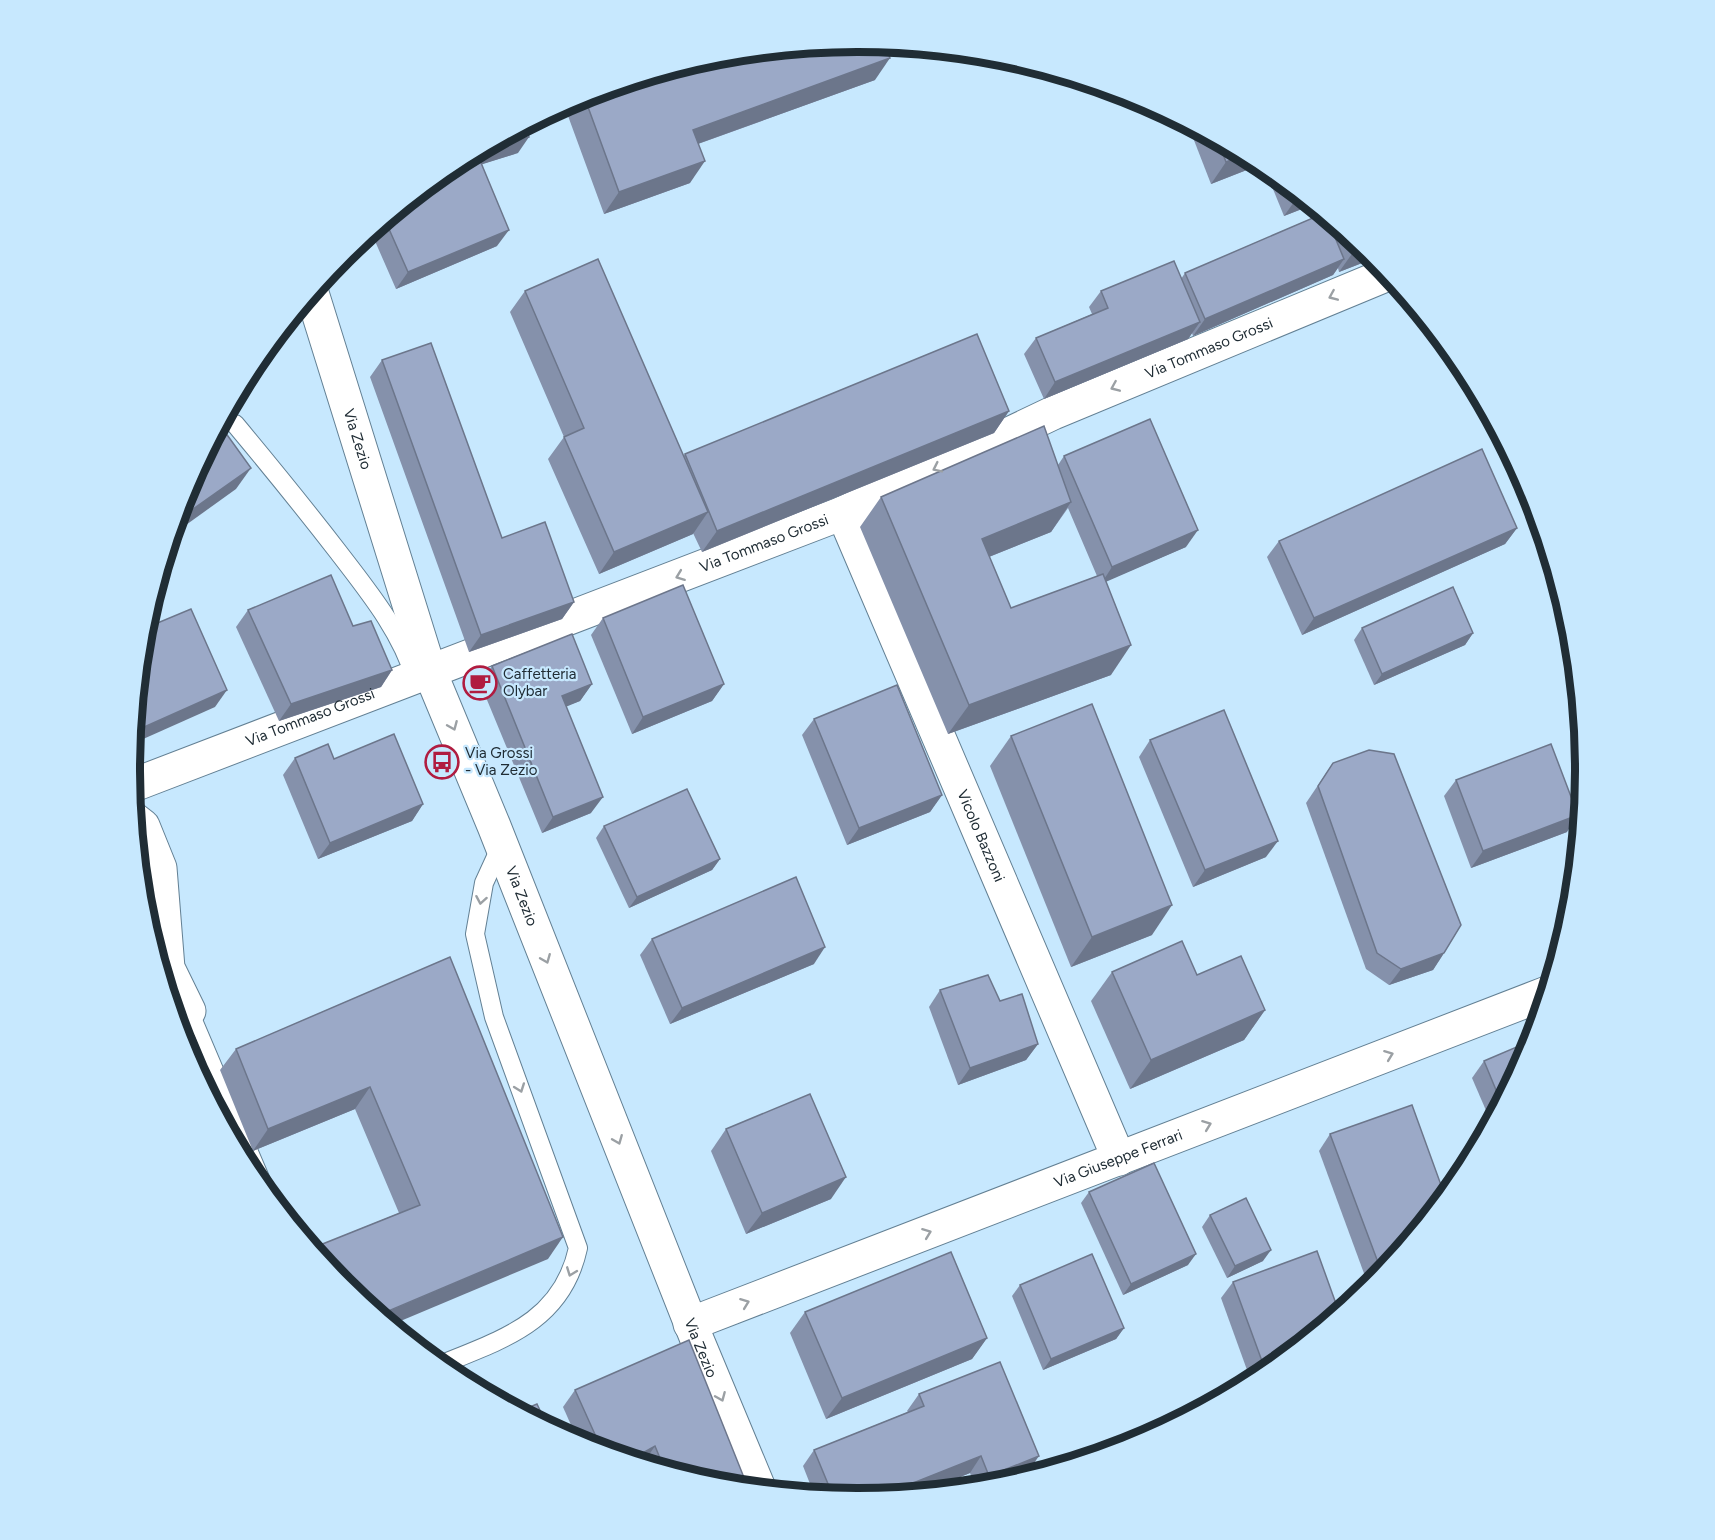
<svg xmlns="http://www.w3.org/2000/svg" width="1715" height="1540" viewBox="0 0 1715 1540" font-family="Figtree,sans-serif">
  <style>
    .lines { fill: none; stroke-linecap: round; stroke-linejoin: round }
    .lane-casing { stroke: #638094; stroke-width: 20 }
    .street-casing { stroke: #638094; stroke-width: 35 }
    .secondary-casing { stroke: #638094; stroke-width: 35 }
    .lane { stroke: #fff; stroke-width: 18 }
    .street { stroke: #fff; stroke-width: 33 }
    .secondary { stroke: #fff; stroke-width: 33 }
    .wall { fill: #8591ab; fill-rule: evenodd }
    .shaded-wall { fill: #6c768b }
    .building { fill: #9ba9c7; stroke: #6c768b; stroke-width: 1.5 }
    .oneway { stroke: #9ba0a4 }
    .labels { text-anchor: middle; stroke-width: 4.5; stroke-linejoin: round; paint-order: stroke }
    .street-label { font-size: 15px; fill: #202d35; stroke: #c7e8fe }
    .poi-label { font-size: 15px; fill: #202d35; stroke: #c7e8fe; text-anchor: start }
    .rim { fill: none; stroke: #202d35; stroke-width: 8 }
  </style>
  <rect width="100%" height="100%" fill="#c7e8fe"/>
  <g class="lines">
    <defs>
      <g id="lane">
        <path d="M235,424c35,42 70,85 104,129 29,38 62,78 76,125"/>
        <polyline points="189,1011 265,1190"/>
        <path d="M440,1365c63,-26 122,-43 138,-117l-84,-231 -19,-83 9,-51 17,-37"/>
      </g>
      <g id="street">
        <path id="s1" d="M312,293l118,379 64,154 202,511 63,151"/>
        <path id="s2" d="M843,513l276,646"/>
        <polyline points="134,819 143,826 160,868 168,968 189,1011"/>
        <path id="s3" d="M690,1324l857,-331"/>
      </g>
      <g id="secondary">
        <path id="s4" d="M131,786l712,-273 210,-100 335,-139"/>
      </g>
    </defs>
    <!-- lane casing -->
    <use href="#lane" class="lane-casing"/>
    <!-- street casing -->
    <use href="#street" class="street-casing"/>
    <!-- secondary casing -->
    <use href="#secondary" class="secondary-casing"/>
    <!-- lane -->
    <use href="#lane" class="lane"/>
    <!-- street -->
    <use href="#street" class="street"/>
    <!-- secondary -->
    <use href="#secondary" class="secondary"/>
  </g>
  <!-- wall -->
  <g class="wall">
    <polygon points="716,56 875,80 698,144 690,183 604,214 564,105 579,97"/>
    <polygon points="1192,127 1262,164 1211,184 1190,130"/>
    <polygon points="518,153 482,164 497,246 396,289 371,232 453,165"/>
    <polygon points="1264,167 1312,205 1284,216"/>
    <polygon points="1314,207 1375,258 1339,272 1338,268 1333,275 1193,336 1192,333 1188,339 1044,399 1024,354 1036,338 1092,314 1089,307 1101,291 1181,279 1185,273 1317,216"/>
    <polygon points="525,291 683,456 685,454 1009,411 994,433 702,552 693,533 693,534 599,574 548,459 564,437 510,312"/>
    <polygon points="382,360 502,538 574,602 562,619 469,652 370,377"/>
    <polygon points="1468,375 1498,432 1493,434"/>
    <path d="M1064,456l122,91 -80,34 5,94 -163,59 -88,-207 21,-30 177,-32zM1068,508l29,68 -86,32 -22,-51 62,-25z"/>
    <polygon points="1517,528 1505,544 1302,635 1267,557 1279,541"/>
    <polygon points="248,610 353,626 392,670 381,687 279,721 236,627"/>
    <polygon points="603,618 724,684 712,701 632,734 591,635"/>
    <polygon points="1362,628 1473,633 1465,645 1374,685 1354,640"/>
    <polygon points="492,666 592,684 580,701 566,706 591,813 542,833 480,683"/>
    <polygon points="814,719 942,795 930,812 847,845 802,735"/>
    <polygon points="1011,736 1152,935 1071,967 990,766"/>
    <polygon points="1150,740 1266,857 1193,887 1139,757"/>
    <polygon points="295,758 423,804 412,821 318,859 283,775"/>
    <polygon points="1333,763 1444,953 1433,970 1389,985 1366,969 1306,803"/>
    <polygon points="1456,780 1567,832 1471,868 1444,796"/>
    <polygon points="604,826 720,859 712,870 629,908 596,838"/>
    <polygon points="652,939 814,964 670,1024 640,955"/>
    <polygon points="450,957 548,1259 342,1285 315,1252 320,1245 399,1213 355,1109 253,1151 220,1070 236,1049"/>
    <polygon points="1112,972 1197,975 1265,1010 1244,1040 1130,1089 1091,1001"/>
    <polygon points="940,990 1000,1001 1038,1044 1026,1060 958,1085 929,1007"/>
    <polygon points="1530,1049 1491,1122 1472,1078 1484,1061"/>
    <polygon points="726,1129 831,1199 746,1234 711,1151"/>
    <polygon points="1330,1134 1445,1196 1369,1287 1319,1151"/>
    <polygon points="1089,1192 1188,1265 1123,1295 1081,1203"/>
    <polygon points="1210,1215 1263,1261 1227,1278 1202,1227"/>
    <polygon points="1233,1282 1339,1312 1262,1376 1251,1381 1221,1298"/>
    <polygon points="1020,1285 1124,1328 1116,1339 1043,1370 1012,1296"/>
    <polygon points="805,1312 987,1338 972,1359 826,1419 790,1333"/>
    <polygon points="575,1390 715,1484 579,1443 563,1407"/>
    <polygon points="919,1394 1027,1473 999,1484 975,1486 970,1473 923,1492 857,1498 814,1494 803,1466 814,1450 908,1412 907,1411"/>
  </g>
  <!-- shaded-wall -->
  <g class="shaded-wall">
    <polygon points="890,58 875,80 678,151 693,130"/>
    <polygon points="529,137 518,153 445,176 453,165 473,154"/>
    <polygon points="1244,155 1262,164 1211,184 1226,162"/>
    <polygon points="705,161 690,183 604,214 619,192"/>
    <polygon points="1299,195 1312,205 1284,216"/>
    <polygon points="509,230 497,246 396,289 408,272"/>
    <polygon points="1363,248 1375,258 1339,272 1354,251"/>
    <polygon points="1344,259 1333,275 1193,336 1205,319"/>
    <polygon points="1200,322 1188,339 1044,399 1055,382"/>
    <polygon points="1009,411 994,433 702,552 717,531"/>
    <polygon points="251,468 236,489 172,535 175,524 179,519"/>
    <polygon points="1071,502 1051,532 961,568 982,539"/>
    <polygon points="708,512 693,534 599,574 614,552"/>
    <polygon points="1517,528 1505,544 1302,635 1314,618"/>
    <polygon points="1198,530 1186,547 1101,584 1112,567"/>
    <polygon points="574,602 562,619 469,652 481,635"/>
    <polygon points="1473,633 1465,645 1374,685 1382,674"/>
    <polygon points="1131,645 1111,675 948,734 969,705"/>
    <polygon points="392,670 381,687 279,721 291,704"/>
    <polygon points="592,684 580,701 551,713 562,696"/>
    <polygon points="724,684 712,701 632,734 643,717"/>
    <polygon points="227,690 215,707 132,744 133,732"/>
    <polygon points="942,795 930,812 847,845 859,828"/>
    <polygon points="603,797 591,813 542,833 553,817"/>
    <polygon points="423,804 412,821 318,859 330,843"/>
    <polygon points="1578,815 1567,832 1471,868 1483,851"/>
    <polygon points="1278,841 1266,857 1193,887 1205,870"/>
    <polygon points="720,859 712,870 629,908 637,897"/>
    <polygon points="1172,905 1152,935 1071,967 1092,937"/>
    <polygon points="825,947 814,964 670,1024 682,1008"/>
    <polygon points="1444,953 1433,970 1389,985 1401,969"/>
    <polygon points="1265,1010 1244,1040 1130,1089 1151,1060"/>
    <polygon points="189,1025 181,1036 179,1029"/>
    <polygon points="1038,1044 1026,1060 958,1085 970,1068"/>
    <polygon points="370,1087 355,1109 253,1151 268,1129"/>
    <polygon points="846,1177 831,1199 746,1234 762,1213"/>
    <polygon points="563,1237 548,1259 391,1325 379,1315"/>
    <polygon points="1271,1250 1263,1261 1227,1278 1235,1266"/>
    <polygon points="1196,1254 1188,1265 1123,1295 1131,1284"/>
    <polygon points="1124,1328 1116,1339 1043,1370 1051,1359"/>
    <polygon points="987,1338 972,1359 826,1419 842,1398"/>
    <polygon points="655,1446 644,1462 632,1459"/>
    <polygon points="981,1456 970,1473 923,1492 883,1495"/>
    <polygon points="1039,1456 1027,1473 999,1484 982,1486 989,1476"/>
    <polygon points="745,1480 741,1487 732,1486"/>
  </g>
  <!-- building -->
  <g class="building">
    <polygon points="858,42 885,45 890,58 693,130 705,161 619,192 584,96 716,56"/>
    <polygon points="526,126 529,137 473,154"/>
    <polygon points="1218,141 1244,155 1226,162"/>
    <polygon points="479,158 509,230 408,272 385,220 445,171"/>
    <polygon points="1322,214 1327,218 1344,259 1205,319 1185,273"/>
    <polygon points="1349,236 1363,248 1354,251"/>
    <polygon points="598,259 708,512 614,552 564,437 584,428 525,291"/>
    <polygon points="1174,261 1200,322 1055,382 1036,338 1108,308 1101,291"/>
    <polygon points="977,334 1009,411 717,531 685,454"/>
    <polygon points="431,343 502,538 545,522 574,602 481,635 382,360"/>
    <polygon points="1150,419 1198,530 1112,567 1064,456"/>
    <polygon points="220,425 251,468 179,519 177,517 185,491"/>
    <polygon points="1044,426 1071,502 982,539 1011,608 1103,574 1131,645 969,705 881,497"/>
    <polygon points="1482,449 1517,528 1314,618 1279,541"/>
    <polygon points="331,575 353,626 371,621 392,670 291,704 248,610"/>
    <polygon points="683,585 724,684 643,717 603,618"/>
    <polygon points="1453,587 1473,633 1382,674 1362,628"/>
    <polygon points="191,609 227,690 133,732 143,629"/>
    <polygon points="572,634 592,684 562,696 603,797 553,817 492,666"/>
    <polygon points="897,685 942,795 859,828 814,719"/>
    <polygon points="1092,704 1172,905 1092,937 1011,736"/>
    <polygon points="1224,710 1278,841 1205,870 1150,740"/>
    <polygon points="394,734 423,804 330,843 295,758 328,744 334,759"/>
    <polygon points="1551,744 1578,815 1483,851 1456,780"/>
    <polygon points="1369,750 1394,754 1461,925 1444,953 1401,969 1377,953 1318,786 1333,763"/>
    <polygon points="687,789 720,859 637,897 604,826"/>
    <polygon points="796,877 825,947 682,1008 652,939"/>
    <polygon points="1182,941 1197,975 1241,956 1265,1010 1151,1060 1112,972"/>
    <polygon points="450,957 563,1237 379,1315 342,1285 327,1265 320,1245 420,1205 370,1087 268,1129 236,1049"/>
    <polygon points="988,975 1000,1001 1022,994 1038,1044 970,1068 940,990"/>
    <polygon points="178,994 189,1025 179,1029 169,997"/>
    <polygon points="194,1036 236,1145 185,1048 182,1040"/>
    <polygon points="1533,1040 1530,1049 1501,1102 1484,1061"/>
    <polygon points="810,1094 846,1177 762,1213 726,1129"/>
    <polygon points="1412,1105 1445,1196 1382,1273 1330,1134"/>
    <polygon points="1154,1163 1196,1254 1131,1284 1089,1192"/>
    <polygon points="1246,1198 1271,1250 1235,1266 1210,1215"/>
    <polygon points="1317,1251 1339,1312 1266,1372 1233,1282"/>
    <polygon points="951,1252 987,1338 842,1398 805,1312"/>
    <polygon points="1092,1254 1124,1328 1051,1359 1020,1285"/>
    <polygon points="689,1340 745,1480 732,1486 715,1484 664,1468 655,1446 632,1459 602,1450 575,1390"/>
    <polygon points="1000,1362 1039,1456 989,1476 981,1456 883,1495 857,1498 833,1496 814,1450 924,1406 919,1394"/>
    <polygon points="537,1404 547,1425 520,1411"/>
  </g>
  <!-- one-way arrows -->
  <defs><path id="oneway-chevron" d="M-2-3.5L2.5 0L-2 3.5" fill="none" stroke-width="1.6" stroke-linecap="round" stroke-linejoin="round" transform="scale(1.5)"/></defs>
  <g class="oneway">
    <use href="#oneway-chevron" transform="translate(1333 296) rotate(157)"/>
    <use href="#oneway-chevron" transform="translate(1115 387) rotate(157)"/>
    <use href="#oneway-chevron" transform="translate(937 468) rotate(154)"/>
    <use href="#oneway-chevron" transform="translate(680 576) rotate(159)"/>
    <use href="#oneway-chevron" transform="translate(453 726) rotate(67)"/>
    <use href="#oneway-chevron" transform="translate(481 900) rotate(100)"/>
    <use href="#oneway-chevron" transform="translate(546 959) rotate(68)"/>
    <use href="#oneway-chevron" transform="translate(1389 1055) rotate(-21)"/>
    <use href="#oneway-chevron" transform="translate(520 1088) rotate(70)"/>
    <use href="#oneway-chevron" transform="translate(1207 1125) rotate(-21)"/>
    <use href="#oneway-chevron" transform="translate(618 1140) rotate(68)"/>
    <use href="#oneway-chevron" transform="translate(927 1233) rotate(-21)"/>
    <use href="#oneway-chevron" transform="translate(571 1272) rotate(111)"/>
    <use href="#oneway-chevron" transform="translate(745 1303) rotate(-21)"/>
    <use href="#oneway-chevron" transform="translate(721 1397) rotate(67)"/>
  </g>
  <!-- icons -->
  <defs>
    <symbol id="cafe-ring" viewBox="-11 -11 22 22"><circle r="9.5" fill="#c7e8fe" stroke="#b01c40" stroke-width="1.5"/><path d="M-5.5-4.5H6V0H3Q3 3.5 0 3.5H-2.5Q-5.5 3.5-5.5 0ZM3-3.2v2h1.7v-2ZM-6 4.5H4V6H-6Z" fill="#b01c40"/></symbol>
    <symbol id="bus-ring" viewBox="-11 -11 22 22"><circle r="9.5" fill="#c7e8fe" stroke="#b01c40" stroke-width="1.5"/><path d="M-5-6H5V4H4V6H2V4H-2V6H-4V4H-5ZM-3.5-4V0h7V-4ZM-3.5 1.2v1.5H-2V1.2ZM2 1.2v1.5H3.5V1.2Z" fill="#b01c40"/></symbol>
  </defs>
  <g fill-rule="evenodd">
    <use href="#cafe-ring" x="461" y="664" width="38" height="38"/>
    <use href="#bus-ring" x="423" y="743" width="38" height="38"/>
  </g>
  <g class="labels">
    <!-- street labels -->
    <g class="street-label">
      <text dy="5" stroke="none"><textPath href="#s4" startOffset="1164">Via Tommaso Grossi</textPath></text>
      <text dy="5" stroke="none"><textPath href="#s1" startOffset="153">Via Zezio</textPath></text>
      <text dy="5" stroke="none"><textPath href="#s4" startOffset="678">Via Tommaso Grossi</textPath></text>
      <text dy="5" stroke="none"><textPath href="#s4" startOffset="192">Via Tommaso Grossi</textPath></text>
      <text dy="5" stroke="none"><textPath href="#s2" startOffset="351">Vicolo Bazzoni</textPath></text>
      <text dy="5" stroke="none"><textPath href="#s1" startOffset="639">Via Zezio</textPath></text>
      <text dy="5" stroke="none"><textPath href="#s3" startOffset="459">Via Giuseppe Ferrari</textPath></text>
      <text dy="5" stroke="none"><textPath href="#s1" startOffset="1125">Via Zezio</textPath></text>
    </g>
    <!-- poi labels -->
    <g class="poi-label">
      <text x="503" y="679">Caffetteria<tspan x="503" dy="17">Olybar</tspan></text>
      <text x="465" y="758">Via Grossi<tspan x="465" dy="17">- Via Zezio</tspan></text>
    </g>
  </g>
  <!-- crop -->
  <path d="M0 0H1715V1540H0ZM857 52H858A717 717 0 0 1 1575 769V771A717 717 0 0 1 858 1488H857A717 717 0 0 1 140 771V769A717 717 0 0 1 857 52Z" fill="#c7e8fe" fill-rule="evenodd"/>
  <path class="rim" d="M857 52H858A717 717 0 0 1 1575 769V771A717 717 0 0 1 858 1488H857A717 717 0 0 1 140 771V769A717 717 0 0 1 857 52Z"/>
</svg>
